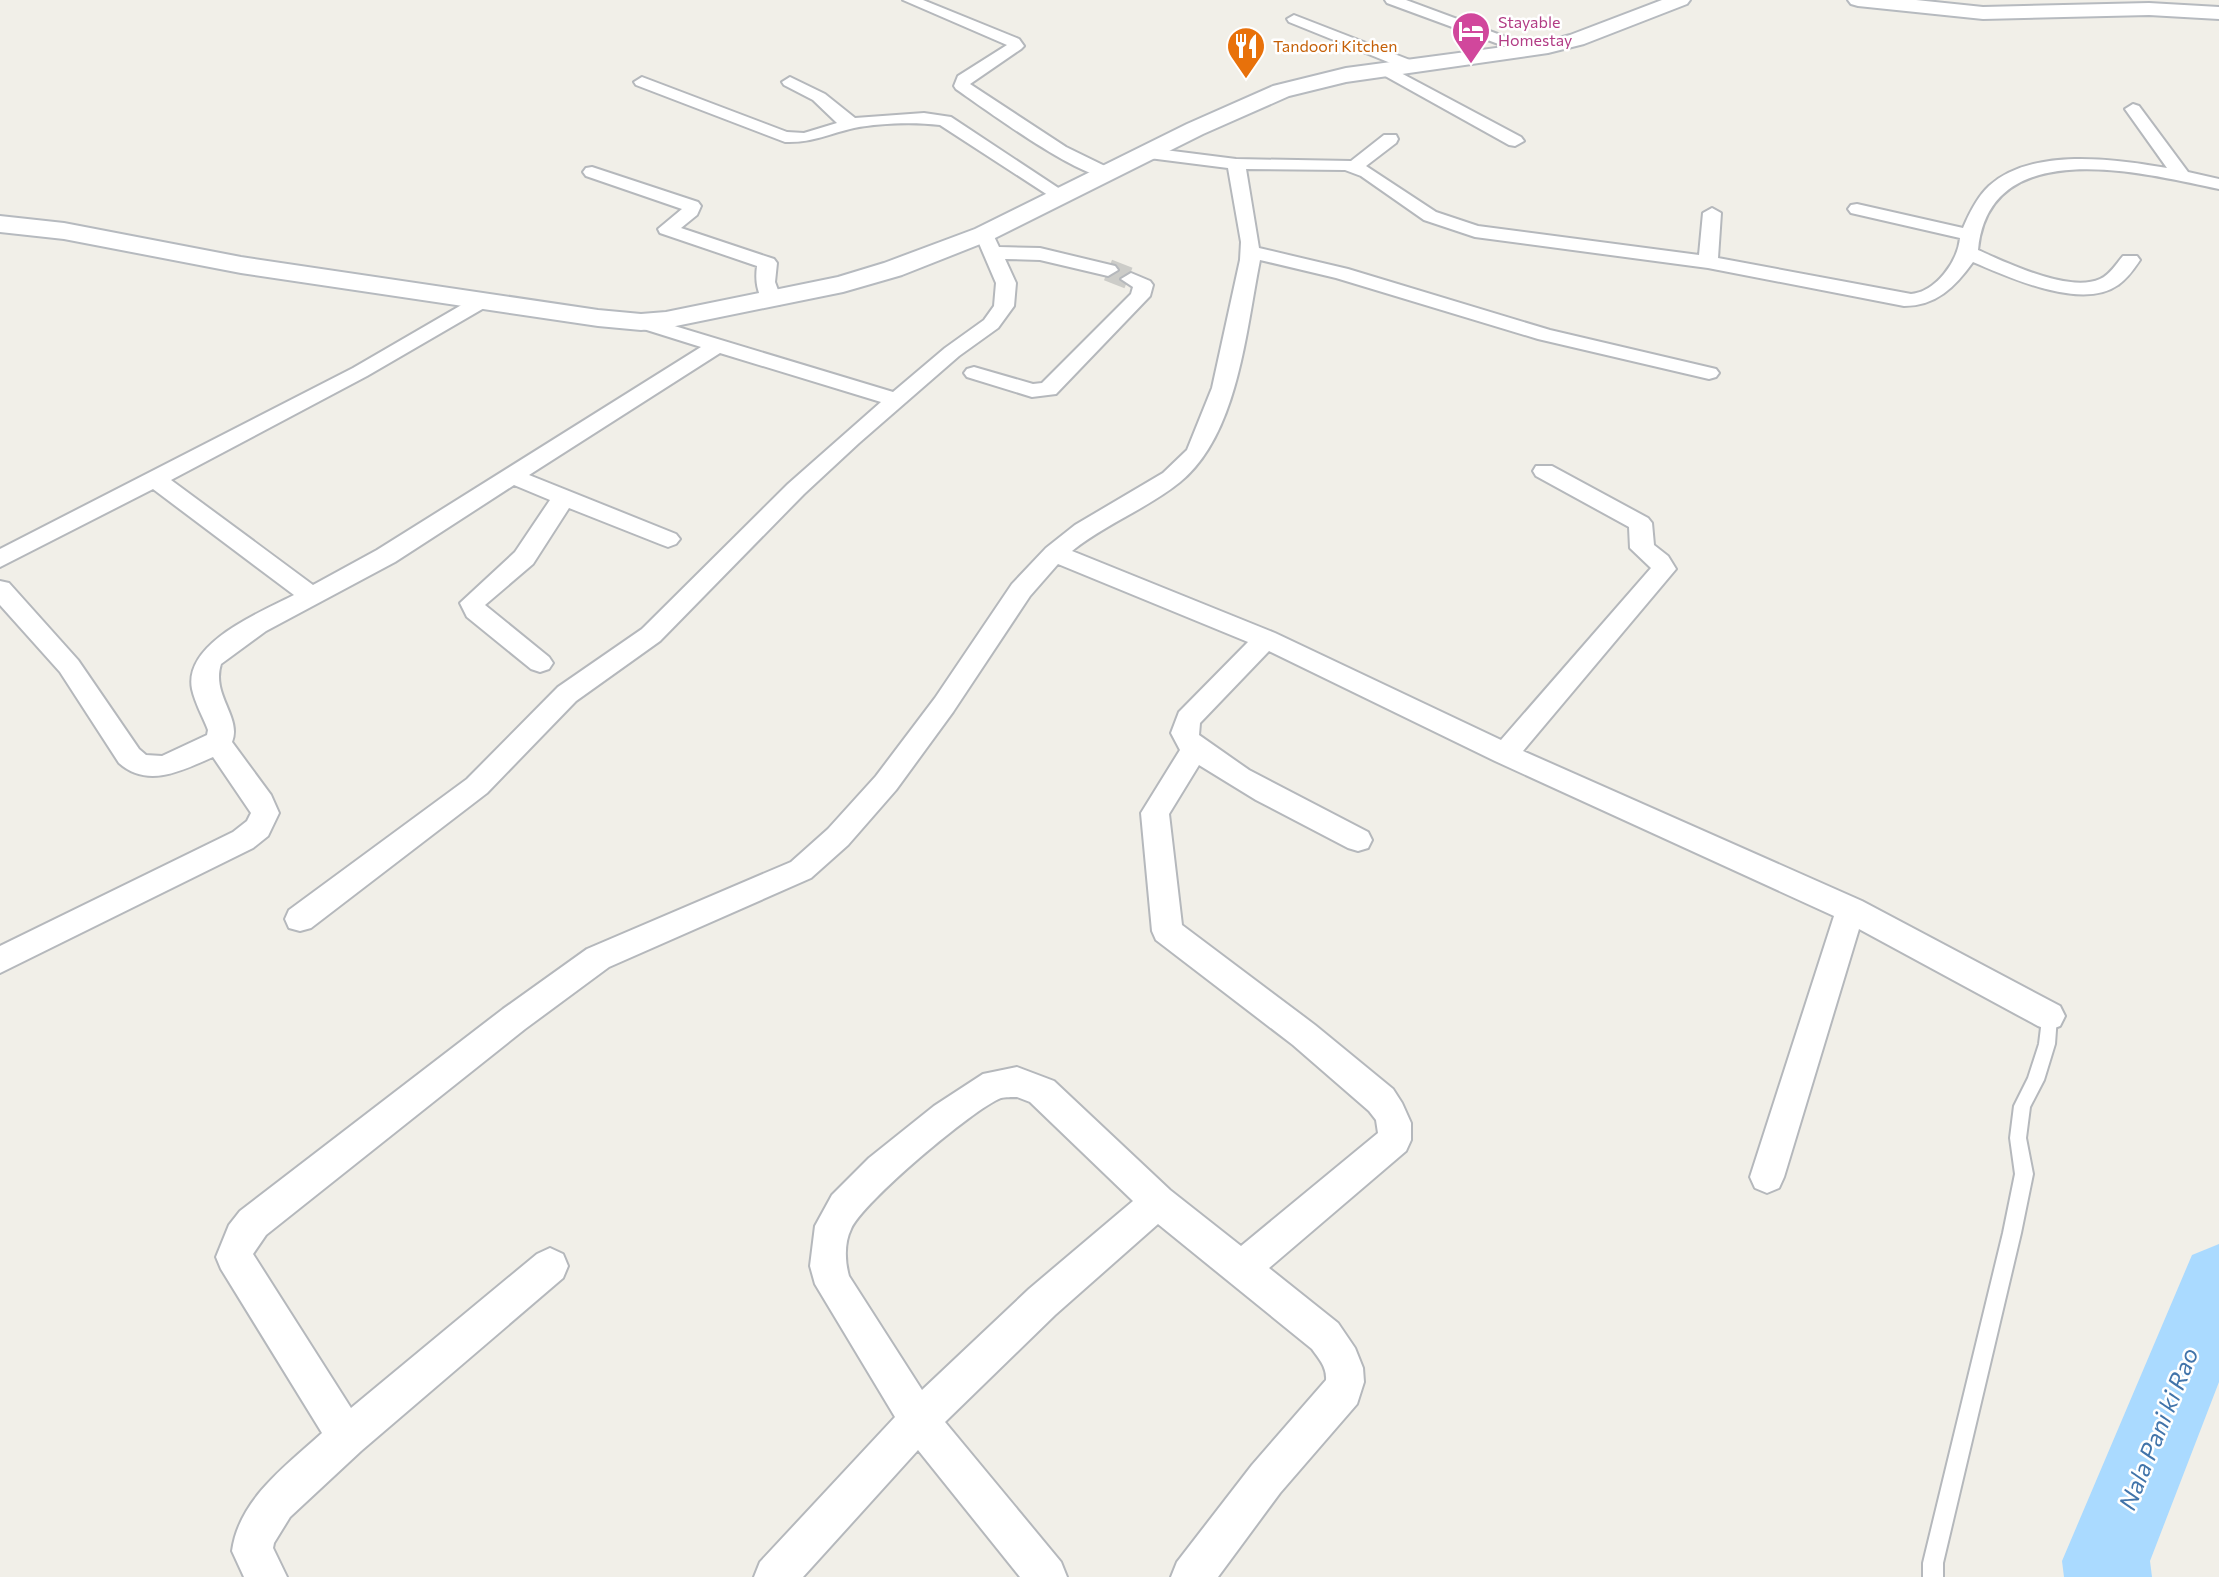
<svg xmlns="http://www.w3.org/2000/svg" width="2219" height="1577" viewBox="0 0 2219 1577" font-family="Commissioner,sans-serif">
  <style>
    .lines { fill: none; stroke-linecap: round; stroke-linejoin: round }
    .river { fill: #aadaff; fill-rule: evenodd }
    .street-tunnel { stroke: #ccccc8; stroke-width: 22; stroke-dasharray: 22 10; stroke-linecap: butt }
    .lane-casing { stroke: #b5b8bc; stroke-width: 4 }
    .street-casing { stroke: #b5b8bc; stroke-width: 4 }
    .secondary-casing { stroke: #b6babf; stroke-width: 4 }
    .lane { fill: #fff; fill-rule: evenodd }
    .street { fill: #fff; fill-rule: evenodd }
    .secondary { fill: #fff; fill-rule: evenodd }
    .labels { text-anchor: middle; stroke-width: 5; stroke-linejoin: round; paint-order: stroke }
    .far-hotel-label { font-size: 16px; fill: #b23c85; stroke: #fff; text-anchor: start }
    .far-food-label { font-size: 16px; fill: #c56008; stroke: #fff; text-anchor: start }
    .near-water-label { font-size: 24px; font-style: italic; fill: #4174aa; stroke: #fff }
  </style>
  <rect width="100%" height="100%" fill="#f1efe8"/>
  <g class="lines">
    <!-- river -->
    <polygon class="river" points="2219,1244 2219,1382 2150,1561 2152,1577 2064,1577 2062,1561 2192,1255"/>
    <!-- street-tunnel -->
    <polyline class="street-tunnel" points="1108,270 1131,279"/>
    <defs>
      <polygon id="lane" points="2049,1009 2055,1011 2057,1016 2055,1044 2044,1080 2030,1107 2026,1138 2033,1174 2021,1233 1943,1563 1943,1577 1923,1577 1923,1563 2003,1233 2015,1174 2010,1138 2014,1106 2028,1078 2039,1044 2043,1011"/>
      <g id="street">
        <path d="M903,0h20l96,39 5,7 -3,3 -51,35 96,63 45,22 3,4 -3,4c-26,6 -129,-70 -155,-88l-2,-3 4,-10 49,-31z"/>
        <polygon points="1385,0 1406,0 1533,47 1536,50 1533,53 1523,53 1387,3"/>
        <polygon points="1294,15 1415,62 1417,65 1415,68 1403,68 1289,22 1287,19"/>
        <polygon points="1384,64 1521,137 1524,141 1515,146 1509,145 1378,72 1376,69 1378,66"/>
        <path d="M642,77l145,55 17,1 33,-10 -24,-23 -29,-15 -2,-3 8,-5 35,17 30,24 69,-5 27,4 118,78 -3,4h-12l-114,-74c-26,-3 -60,-2 -86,3 -26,6 -42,15 -69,14l-149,-57 -2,-3z"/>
        <path d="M2133,104l6,2 49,66 31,7v10c-76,-16 -230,-56 -241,61 29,13 91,43 122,29 10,-4 16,-15 23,-23h14l3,4c-6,9 -13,19 -22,25 -36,26 -110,-8 -145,-23 -18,25 -37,44 -69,44l-196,-38 -233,-31 -51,-17 -63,-44 -16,-6 -99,-1 13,79 89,21 202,61 166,39 3,4 -3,4 -7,2 -171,-40 -202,-61 -76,-18c-14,70 -22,175 -80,222 -33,27 -75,42 -108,69l203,82 226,107 150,-172 -21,-20 -1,-21 -93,-51 -3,-5 3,-5h16l96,52 4,5 2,22 14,11 8,13 -153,182 339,150 198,105 5,10 -5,10 -11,4 -11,-4 -179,-97 -75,248 -5,11 -12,5 -12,-5 -5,-11 84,-261 -339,-155 -226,-110 -69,72 -1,12 50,35 119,62 4,8 -4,8 -10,3 -10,-3 -92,-48 -57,-35 -30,49 13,111 133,100 78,64 9,14 9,20v17l-5,11 -137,117 69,55 17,25 8,20 1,14 -7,22 -77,89 -62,84h-47l6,-15 75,-97 74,-85c1,-13 -7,-21 -14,-31l-154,-125 -103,91 -110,107 116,140 6,15h-47l-102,-127 -115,127h-49l6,-15 135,-145 -80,-133 -5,-18 5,-40 17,-31 37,-37 65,-52 49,-32 34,-7 37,14 116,109 71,56 137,-113 -2,-13 -7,-9 -76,-66 -137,-105 -4,-9 -11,-118 39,-63 -9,-17 8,-21 69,-70 -190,-78 -28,32 -77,116 -57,78 -48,55 -37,33 -202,89 -84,62 -259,206 -13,19 98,154 186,-154 13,-6 13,6 5,12 -5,12 -202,173 -71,66 -16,26 -1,5 14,29h-43l-12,-26c7,-52 54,-85 90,-118l-101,-164 -5,-12 13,-32 11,-14 263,-202 84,-60 204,-87 37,-33 48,-53 59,-78 77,-114 34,-36 29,-23 88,-52 24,-23 25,-62 28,-128 1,-18 -13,-74 -79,-10 -9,-5 3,-4 6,-1 87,11 115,2 33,-26h12l2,4 -2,4 -30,23 70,46 42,14 221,29 4,-42 9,-5 9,5 -3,45 193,36c25,-2 47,-33 49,-56l-109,-25 -3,-4 3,-4 6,-1 106,24c6,-14 14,-31 26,-42 43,-39 126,-27 178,-18l-42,-59zM1017,1097l13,5 103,99 -104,88 -107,101 -73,-114c-4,-14 -5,-33 2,-47 12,-27 122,-120 150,-131 4,-1 11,-1 16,-1z"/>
        <path d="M592,167l106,35 3,4 -4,9 -16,13 93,31 3,4 -2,19 7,19 -3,4h-14c-8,-13 -10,-24 -8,-39l-97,-33 -2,-4 24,-20 -96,-33 -3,-4 3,-4z"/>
        <path d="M984,228l7,2 8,17 41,1 75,18 3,4 -10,6 -68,-16 -35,-1 11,24 -2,23 -16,22 -39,28 -100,87 -55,51 -144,147 -84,60 -89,92 -176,135 -11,3 -11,-3 -4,-9 4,-9 178,-131 91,-92 84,-58 146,-145 93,-82 -161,-49 -191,122 147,59 4,5 -4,5 -8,3 -8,-3 -91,-36 -36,56 -48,41 64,52 4,6 -4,6 -9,3 -9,-3 -64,-52 -7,-14 55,-51 35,-52 -36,-15 -119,77 -129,69 -45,33c-10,31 21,53 11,78l39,53 8,18 -11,23 -15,12 -253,125v-27l233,-114 14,-11 4,-8 -38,-56c-30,13 -65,32 -94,6l-59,-91 -60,-67v-24l9,2 69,77 61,89 7,6 16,1 45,-21 1,-5c-5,-13 -13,-27 -16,-41 -9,-46 69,-77 102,-94l-141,-106 -153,78v-18l353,-181 124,-72h14l3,4 -3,4 -124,72 -196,104 142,105 64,-35 324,-203 -67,-21 -3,-4 3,-4h14l245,74 52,-44 39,-28 10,-14 2,-23 -21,-49z"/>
        <polygon points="1131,273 1150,281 1153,285 1150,296 1056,394 1032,397 967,377 964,373 967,369 974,367 1033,384 1042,383 1131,294 1133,287 1121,279"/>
      </g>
      <g id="secondary">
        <polygon points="1662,0 1690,0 1687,4 1584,44 1548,53 1346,82 1289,96 1203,134 993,239 902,275 843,292 666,328 641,330 598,326 241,273 64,239 0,232 0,216 64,223 241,257 598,310 641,314 666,312 838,277 884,263 975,229 1187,124 1273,86 1346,68 1548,41 1570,35"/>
        <polygon points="1848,0 1916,0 1983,7 2149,3 2219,7 2219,19 2149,15 1983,19 1858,6 1851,4"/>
      </g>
    </defs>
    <!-- lane casing -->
    <use href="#lane" class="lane-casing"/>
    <!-- street casing -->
    <use href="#street" class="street-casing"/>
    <!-- secondary casing -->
    <use href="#secondary" class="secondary-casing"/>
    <!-- lane -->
    <use href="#lane" class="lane"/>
    <!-- street -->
    <use href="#street" class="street"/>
    <!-- secondary -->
    <use href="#secondary" class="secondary"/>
  </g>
  <!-- icons -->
  <defs>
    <symbol id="hotel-pin" viewBox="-11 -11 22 30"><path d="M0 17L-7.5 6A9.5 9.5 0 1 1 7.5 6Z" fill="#d1479c" stroke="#fff"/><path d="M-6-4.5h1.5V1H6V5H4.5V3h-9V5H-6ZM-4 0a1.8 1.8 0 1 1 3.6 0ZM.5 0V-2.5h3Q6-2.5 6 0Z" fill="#fff"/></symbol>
    <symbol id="restaurant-pin" viewBox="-11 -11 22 30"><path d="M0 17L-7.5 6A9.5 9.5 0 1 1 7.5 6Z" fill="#e8710a" stroke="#fff"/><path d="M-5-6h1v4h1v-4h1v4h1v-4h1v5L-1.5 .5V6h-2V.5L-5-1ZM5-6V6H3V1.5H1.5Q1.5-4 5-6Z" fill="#fff"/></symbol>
  </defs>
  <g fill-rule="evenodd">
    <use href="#hotel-pin" x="1449" y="9" width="44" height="60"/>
    <use href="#restaurant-pin" x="1224" y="24" width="44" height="60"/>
  </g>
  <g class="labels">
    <!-- far-hotel labels -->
    <g class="far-hotel-label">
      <text x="1498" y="28">Stayable<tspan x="1498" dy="18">Homestay</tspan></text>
    </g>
    <!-- far-food labels -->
    <g class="far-food-label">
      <text x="1273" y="52">Tandoori Kitchen</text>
    </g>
    <!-- near-water labels -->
    <g class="near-water-label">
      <text transform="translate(2159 1429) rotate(-68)" y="8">Nala Pani ki Rao</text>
    </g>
  </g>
</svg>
